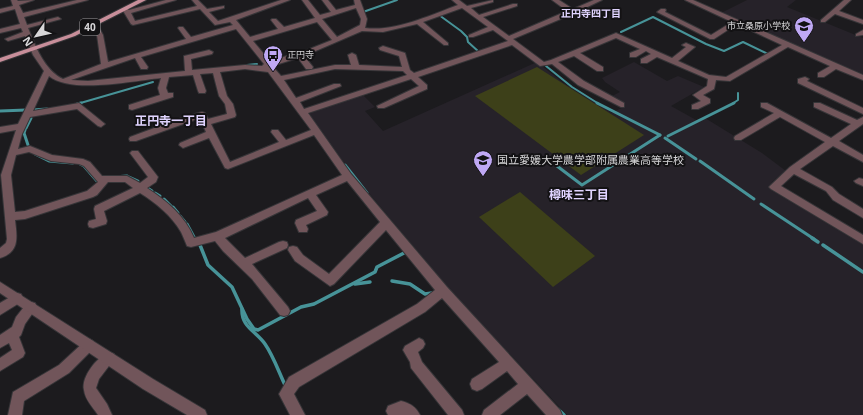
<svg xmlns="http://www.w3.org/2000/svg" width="863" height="415" viewBox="0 0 863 415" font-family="'Open Sans','Noto Sans JP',sans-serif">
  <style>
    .built { fill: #262229 }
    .green { fill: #3d4019 }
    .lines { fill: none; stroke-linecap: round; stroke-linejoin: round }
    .stream-far2 { stroke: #479398; stroke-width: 2 }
    .stream-far1 { stroke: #479398; stroke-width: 3 }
    .stream { stroke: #479398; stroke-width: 3.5 }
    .minor-casing { stroke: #363538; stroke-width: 2 }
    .tertiary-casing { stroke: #363538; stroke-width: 2 }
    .primary-casing { stroke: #363538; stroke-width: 2 }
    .minor { fill: #71555a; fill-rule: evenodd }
    .tertiary { fill: #71555a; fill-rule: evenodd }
    .primary { fill: #c88e9a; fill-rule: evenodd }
    .labels { text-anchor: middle; stroke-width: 4; stroke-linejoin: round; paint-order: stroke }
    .far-poi-label { font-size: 9px; fill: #d7d6d8; stroke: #131214; text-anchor: end }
    .far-neighbourhood-label { font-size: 10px; font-weight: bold; fill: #e0d4ff; stroke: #131214 }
    .shield { fill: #131214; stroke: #9c9b9d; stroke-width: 1 }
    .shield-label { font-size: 10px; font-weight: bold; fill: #d7d6d8 }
    .poi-label { font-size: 11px; fill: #d7d6d8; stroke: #131214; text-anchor: start }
    .neighbourhood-label { font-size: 12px; font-weight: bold; fill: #e0d4ff; stroke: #131214 }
  </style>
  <rect width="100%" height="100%" fill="#1c1b1e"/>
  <!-- built -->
  <g class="built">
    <polygon points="747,0 796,0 787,7 863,38 863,76 721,13"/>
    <polygon points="537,62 562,82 612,113 625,106 610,97 620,92 605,82 602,78 634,62 667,81 678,76 704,87 671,106 698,121 705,118 762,153 786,171 772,182 771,187 863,243 863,415 567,415 448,288 353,174 318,129 309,114 311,111 362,94 375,107 365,111 383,131"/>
  </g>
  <!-- green -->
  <g class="green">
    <polygon points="537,67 644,135 581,175 475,96"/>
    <polygon points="520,192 595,256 553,287 479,217"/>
  </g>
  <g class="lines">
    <!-- stream-far2 -->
    <g class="stream-far2">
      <polyline points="363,12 397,0"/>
      <polyline points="439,15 461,31 467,37 468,42 479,52"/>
      <polyline points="621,32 653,17 706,44 724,51 743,42 770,55"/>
      <polyline points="247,65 257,64"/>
      <polyline points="546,66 572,87 599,104"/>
      <polyline points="77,104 153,82"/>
      <polyline points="732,104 738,100 738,93"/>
    </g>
    <!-- stream-far1 -->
    <g class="stream-far1">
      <polyline points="597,103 660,135"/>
      <polyline points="77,104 81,103"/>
      <polyline points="33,110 47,109"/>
      <polyline points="0,111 26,110"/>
      <polyline points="26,128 31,118"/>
      <polyline points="25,130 24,133 28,145"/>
      <polyline points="668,136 734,103"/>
      <polyline points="665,138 696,159"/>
      <polyline points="35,154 49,161 73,163"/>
      <polyline points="700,161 754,199"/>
      <polyline points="80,164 84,166 97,181"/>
      <polyline points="345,165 367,193"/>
      <polyline points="557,166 582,185 660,135"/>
      <polyline points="114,177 127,176"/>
      <polyline points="129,177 138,181"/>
      <polyline points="146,187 152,191"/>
      <polyline points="155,193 160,196"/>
      <polyline points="164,199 171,206"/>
      <polyline points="761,204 814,239"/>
      <polyline points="173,207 178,213"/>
      <polyline points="180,216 185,222"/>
      <polyline points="187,224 194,237"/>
    </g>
    <!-- stream -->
    <g class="stream">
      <polyline points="812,238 818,242"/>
      <polyline points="200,245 208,265 232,287 247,319 254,329 258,330 301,307 314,304 375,272 377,267 404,253"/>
      <polyline points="823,245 863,272"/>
      <polyline points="392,281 410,284 425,294 432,293"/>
      <polyline points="355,284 370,282"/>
      <path d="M242,309c-1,18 14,22 23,35 9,13 14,29 21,43"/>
      <polyline points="558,409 564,415"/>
    </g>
    <defs>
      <g id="minor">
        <path d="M11,0h6l1,1 16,-1 -15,5 4,8 54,-13h11l-64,17 3,8 31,-8 3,2 -33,9c7,17 16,42 35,51l38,-15 -4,-29 -5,-10 1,-1h4l6,11 5,27 78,-23 -8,-11 1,-1h4l8,10 42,-12 -3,-3 -15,3 -15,-16 -67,16 -2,-1 -9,-15 3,-2 4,3 37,-10h10l-45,13 4,8 62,-15 -5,-6h6l9,9 17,-3v2l-15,4 9,9 63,-21h9l-54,20 14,17 28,-8 -7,-9 1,-1h4l8,8 31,-9 -13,-18h6l12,15 11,-3 -9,-12h6l8,10 19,-5 -1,-5h6l7,19 -2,9c29,4 66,-13 93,-23l-6,-5h7l8,6 26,-6v2l-22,6 8,7 34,-11h4v2l-34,11 26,19 58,-25 -15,-11h7l14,9 21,-9h8l-27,13 -62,26 31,23 7,-2 65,-27 56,25 14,-11 -4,-2 4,-2 9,4 -17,14 31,14 17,2 56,-32 -45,-21 -23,15h-4l-53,-27 4,-3h4l1,1 -1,2 46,23 21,-13 -47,-22h8l170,75v5l-27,-11 -12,8h-6v-4l12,-7 -42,-19 -58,34 -14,-1 -2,9 -11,6 7,4v4l-12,6h-6v-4l9,-4 -8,-6 14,-9 1,-7 -51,-22 -10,6h-6v-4l10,-5 -5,-3 -10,6h-6v-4l10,-4 -24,-11 -36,15 23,14v4h-6l-23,-15 -16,6 26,19 40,22v4h-3l-43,-22 -26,-21 -12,2 -28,-21 -94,32 9,8v4l-43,19h-6l-1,-2 42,-20 -8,-7 -103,34 43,61 96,113 113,123 2,5h-16l-19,-21 -27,21h-18l2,-5 34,-26 -11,-13 -25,18 -5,2 -5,-2 -2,-5 2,-5 27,-17 -57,-64 -17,14 -126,75 -5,7 11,21h-15l-11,-21 10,-17 128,-73 18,-14 -49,-60 -52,54 -4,2 -35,-25 -7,-11 1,-3 4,-1 4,1 6,8 26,19 51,-52 -33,-41 -31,14 12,17 -1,3 -21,10 2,4 -1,3h-8l-4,-9 1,-3 21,-9 -9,-13 -83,40 20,20 34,-16 4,-1 4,1 1,3 -1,3 -35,16 36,43 2,4 -2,4 -4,1 -4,-1 -28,-36 -29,-28 -8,-10 -24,6 -4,-1c-2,-5 -4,-10 -6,-14 -10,-17 -25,-29 -41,-39l-36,18 3,10 -1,3 -13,4 -4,-1 -1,-3 1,-3 7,-2 -2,-10 1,-3 38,-18 -8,-6h-17l-11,13 -4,2 -68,22 -10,1c2,17 5,32 -15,38v-10l6,-5 1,-4 -6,-64 15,-45 -16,3v-6l18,-3 26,-53 -11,-16 -8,-19 -17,5 -3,-2 18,-7 -2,-4 -21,5v-4l20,-5 -5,-15 -15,4v-4l13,-3zM356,8l5,11 -1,6 -23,12 -15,-18zM462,8l26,19 -19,8v2h4l20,-7 15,11 -94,32 -4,-3 -5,-17 -22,-7 -4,2 1,2 19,6 3,11 -43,-2 -3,-10 -4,-2 -4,2 3,10h-16l-54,11 -7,-8 -5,-1 29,-9 8,11h6l1,-2 -9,-11 58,-25 21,1 34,-8 27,21h4v-2l-25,-21zM317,22l15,18 -25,10 -37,11 -17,-20zM236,29l28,35 -2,2 -17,-1 -53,5 -1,-11 21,-5 1,-2 -4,-2 -25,6 1,15 -97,10 -17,-1 64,-22 6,11h6l1,-2 -7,-10zM245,69l23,3 43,58 -25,10 -8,-10h-6l-1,2 8,10 -49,20 -19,-38 24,-7 1,-2 -3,-11 -6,-8 -7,-24zM335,69l68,2 4,4 -103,34 -4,-7 41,-16 -1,-2h-6l-38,14 -12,-18zM213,73l6,23 6,8 2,10 -19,5 -3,-6 -3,-1 -18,5 -54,20 -1,2 1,2h6l64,-23 6,14 -26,11 -1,2 4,3 26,-10 16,30 3,1 86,-34 28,40 -126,57 -22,6c-9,-22 -27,-37 -47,-50l9,-6 2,-5 -20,-26h-6l-2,2 18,24 -8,6 -13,-7h-25l-12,-14 -7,-3 -31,-4 -22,-9 -12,3 4,-15 8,-17 47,-8 21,17 3,1 4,-3 -26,-21 -46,8 16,-35c22,18 83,5 112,2l-3,10 2,7 -31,10v4l3,1 41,-13v-4h-5l-2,-5 3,-11 24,-2 5,16 1,2h6l1,-2 -6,-17zM29,152l22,9 28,3 5,2 14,16 -11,9 -62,20 -10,1 -4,-37 5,-20z"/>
        <polygon points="844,0 851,0 839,11 863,20 863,24 835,14 825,22 821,22 821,20"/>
        <polygon points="863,30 863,35 856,36 856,34"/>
        <polygon points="805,77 809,79 807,81 863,108 863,114 798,83 798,79"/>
        <polygon points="761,103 767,103 831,138 851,124 814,107 814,103 820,103 857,120 863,117 863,124 839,141 863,155 863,162 833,146 800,169 832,187 839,194 863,209 863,218 833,200 826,191 794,174 781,186 863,235 863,244 771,189 769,187 771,185 790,167 825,142 780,117 741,140 735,140 734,138 735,136 774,113 761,107"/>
        <polygon points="859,178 863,179 863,186 856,183 854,181"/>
        <polygon points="17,293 21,294 23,298 21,302 0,315 0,303"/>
        <polygon points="31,302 35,303 37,307 25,324 21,335 19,337 25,353 23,357 0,371 0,358 12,350 9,343 0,348 0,335 12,327 16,317 27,303"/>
        <polygon points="419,338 423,340 425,344 423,348 418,352 422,362 462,410 464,415 448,415 411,368 410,362 403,350 405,346"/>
        <polygon points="89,339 93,341 95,345 93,349 69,373 24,401 22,415 8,415 13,392 59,365 85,341"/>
        <path d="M109,352l5,2 1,4 -16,21 -3,9 11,16 5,11h-14c-5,-8 -13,-15 -14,-25 -3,-13 13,-33 25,-38z"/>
        <path d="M401,401c9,2 15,6 19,14h-32l-2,-4 2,-5z"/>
      </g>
      <polygon id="tertiary" points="0,282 153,379 205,410 207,415 187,415 143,389 0,293"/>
      <polygon id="primary" points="138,0 146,0 75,36 0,62 0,58 71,34"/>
    </defs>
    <!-- minor casing -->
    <use href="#minor" class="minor-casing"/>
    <!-- tertiary casing -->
    <use href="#tertiary" class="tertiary-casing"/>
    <!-- primary casing -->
    <use href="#primary" class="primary-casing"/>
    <!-- minor -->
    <use href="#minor" class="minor"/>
    <!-- tertiary -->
    <use href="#tertiary" class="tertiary"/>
    <!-- primary -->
    <use href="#primary" class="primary"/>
  </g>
  <!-- icons -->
  <defs>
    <symbol id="school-pin" viewBox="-11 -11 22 30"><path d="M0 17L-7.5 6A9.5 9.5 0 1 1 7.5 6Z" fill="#bfa8f4" stroke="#131214"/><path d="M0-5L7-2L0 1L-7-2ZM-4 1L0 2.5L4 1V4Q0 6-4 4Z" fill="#111"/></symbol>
    <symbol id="bus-pin" viewBox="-11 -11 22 30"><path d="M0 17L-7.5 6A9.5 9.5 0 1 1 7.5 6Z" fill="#bfa8f4" stroke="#131214"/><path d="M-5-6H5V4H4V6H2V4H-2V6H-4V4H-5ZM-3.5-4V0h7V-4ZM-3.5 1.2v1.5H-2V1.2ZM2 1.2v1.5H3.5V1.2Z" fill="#111"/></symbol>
  </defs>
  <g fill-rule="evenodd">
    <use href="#school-pin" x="793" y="15" width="22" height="30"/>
    <use href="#bus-pin" x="262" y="44" width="22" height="30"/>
    <use href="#school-pin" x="472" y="149" width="22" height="30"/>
  </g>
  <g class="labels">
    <!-- far-poi labels -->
    <g class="far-poi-label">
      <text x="790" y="29">市立桑原小学校</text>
      <text x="287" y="58" text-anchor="start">正円寺</text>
    </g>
    <!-- far-neighbourhood labels -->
    <g class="far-neighbourhood-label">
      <text x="591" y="17">正円寺四丁目</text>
    </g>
    <!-- shield labels -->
    <rect class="shield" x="80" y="19" width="20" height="16" rx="3"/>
    <g class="shield-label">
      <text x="90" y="31">40</text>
    </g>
    <!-- poi labels -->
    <g class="poi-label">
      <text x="497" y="164">国立愛媛大学農学部附属農業高等学校</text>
    </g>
    <!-- neighbourhood labels -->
    <g class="neighbourhood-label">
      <text x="171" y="125">正円寺一丁目</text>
      <text x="579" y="199">樽味三丁目</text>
    </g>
  </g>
  <!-- north arrow -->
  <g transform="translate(36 36) rotate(236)" stroke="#131214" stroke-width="3" paint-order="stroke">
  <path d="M0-3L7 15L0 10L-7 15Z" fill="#d7d6d8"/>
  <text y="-6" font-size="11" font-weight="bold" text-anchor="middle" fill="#d7d6d8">N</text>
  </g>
</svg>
